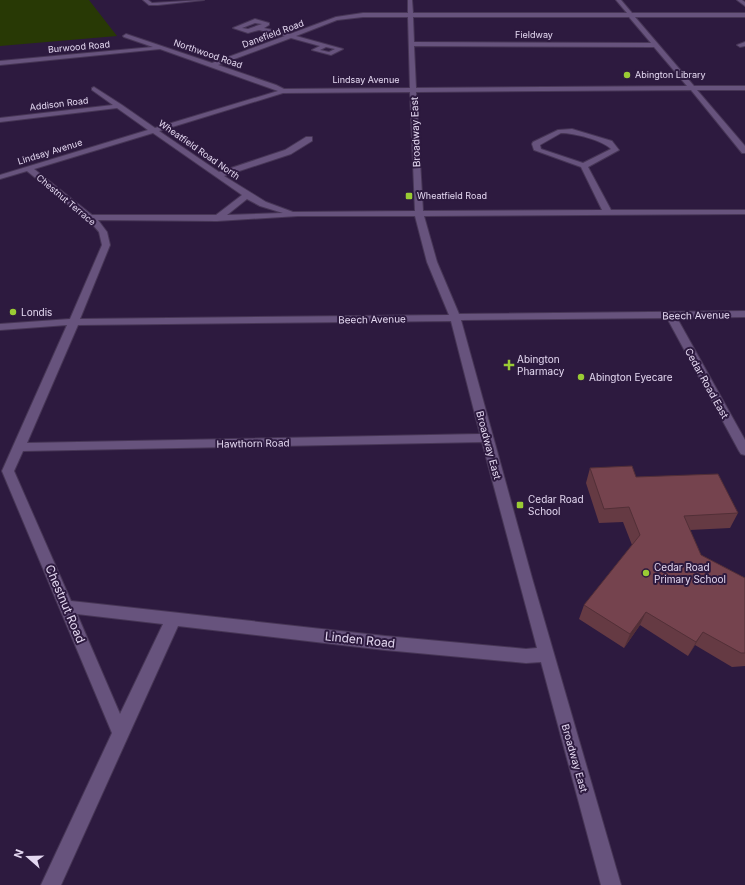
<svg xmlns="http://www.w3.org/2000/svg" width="745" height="885" viewBox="0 0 745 885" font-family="Inter,sans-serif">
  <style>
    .green { fill: #283905 }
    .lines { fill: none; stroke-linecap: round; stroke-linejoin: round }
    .minor-casing { stroke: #473656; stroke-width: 2 }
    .minor { fill: #67537d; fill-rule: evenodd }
    .wall { fill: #653a43 }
    .shaded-wall { fill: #522f37 }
    .building { fill: #75434e; stroke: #522f37 }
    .poi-dot { fill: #9acb34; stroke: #2d1a3f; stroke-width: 1.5 }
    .labels { text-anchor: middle; stroke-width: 4; stroke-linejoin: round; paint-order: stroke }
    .far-street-label { font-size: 9px; fill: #e4d8f1; stroke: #2d1a3f }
    .far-poi-label { font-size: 9px; fill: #e4d8f1; stroke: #2d1a3f; text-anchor: start }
    .street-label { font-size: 10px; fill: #e4d8f1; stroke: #2d1a3f }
    .poi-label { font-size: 10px; fill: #e4d8f1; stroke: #2d1a3f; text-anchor: start }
    .near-street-label { font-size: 12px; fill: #e4d8f1; stroke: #2d1a3f }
  </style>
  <rect width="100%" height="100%" fill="#2d1a3f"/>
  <!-- green -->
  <polygon class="green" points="0,0 89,0 117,36 0,46"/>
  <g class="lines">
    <defs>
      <g id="minor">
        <polygon points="143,0 148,0 152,3 204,0 158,5 149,5"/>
        <path d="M408,0h4l1,13h214l-11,-13h5l11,13h113v4h-110l59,69h51v4h-48l48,56v7h-3l-51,-63 -275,2 7,119 179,-1 -21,-43 -47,-17 -2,-6 1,-2 25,-12 14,-1 40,12 7,9 -31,17 23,43h134v4l-321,2 13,46 22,52 286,-3v6l-68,1 68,122v15l-4,-1 -2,-3 -72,-133 -206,2 71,258 89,307h-20l-60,-223 -15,1 -141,-13 -207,-24 -117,259h-20l71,-152 -110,-262 65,-146 -67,5v-6l70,-5 32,-74 -3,-13 -6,-7 -66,-54 -27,8v-4l148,-45 -31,-22 -117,14v-4l113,-13 -21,-15v-2l2,-1 28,18 33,23 123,-37 -118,-42 -160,16v-4l153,-14 -29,-10 -1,-1 3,-2 86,29 73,-27 -26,-6 -11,3 -15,-5 22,-9 14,4v2l-5,3 26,6 46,-17 27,-4h45zM363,17h45l2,71 -126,1 -8,-4 -58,-20 73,-27 29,8 -8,4 19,5 12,-6 -47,-13 41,-16zM413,17h216l22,26 -237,-1zM255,23l7,1 -14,5 -6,-1zM414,46l240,1 33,39 -271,2zM326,47l9,2 -6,3 -9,-2zM410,92l5,119 -122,1 -27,-10 -42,-26 67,-22 21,-13v-4h-6l-21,13 -66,22 -60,-41 124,-38zM153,133l89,62 -26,20h-124l-58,-46zM561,133c13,0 41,7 50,16l-28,14 -42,-14 -1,-4zM247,199l13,7 23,7 -56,2zM298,216h117l12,46 22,53 -369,4 30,-74 -3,-13 -9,-12 119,1zM451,321l29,113 -453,9 51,-118zM482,442l55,206 -11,1 -141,-13 -314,-35 -57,-130 9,-20zM77,614l86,10 -43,90z"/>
        <polygon points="737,0 742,0 745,2 745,6"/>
        <polygon points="745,42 745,46 740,47 737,45"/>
      </g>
    </defs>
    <!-- minor casing -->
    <use href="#minor" class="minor-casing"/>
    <!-- minor -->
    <use href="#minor" class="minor"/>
  </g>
  <!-- wall -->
  <polygon class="wall" points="590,468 636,477 738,513 730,528 690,530 701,555 745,578 745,666 732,667 695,645 688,656 640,625 624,648 579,619 584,605 632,545 623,522 599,523 586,483"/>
  <!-- shaded-wall -->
  <g class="shaded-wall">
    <polygon points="646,612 640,625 624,648 630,634"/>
    <polygon points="703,632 695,645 688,656 696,642"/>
  </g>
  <!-- building -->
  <polygon class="building" points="632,466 636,477 718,474 738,513 684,516 701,555 745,578 745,653 741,653 703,632 696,642 646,612 630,634 584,605 640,535 629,507 604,509 590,468"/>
  <!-- markers -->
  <g class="poi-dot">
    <circle cx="627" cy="75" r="4"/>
    <rect x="405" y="192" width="8" height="8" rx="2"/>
    <circle cx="13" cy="312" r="4"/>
    <path d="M507 359h4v4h4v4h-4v4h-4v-4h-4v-4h4z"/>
    <circle cx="581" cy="377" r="4"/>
    <rect x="516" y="501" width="8" height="8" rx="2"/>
    <circle cx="646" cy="573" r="4"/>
  </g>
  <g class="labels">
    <!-- far-street labels -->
    <g class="far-street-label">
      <text transform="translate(273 34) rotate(-20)" y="3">Danefield Road</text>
      <text x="534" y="38">Fieldway</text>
      <text transform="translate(79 47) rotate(-5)" y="3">Burwood Road</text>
      <text transform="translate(208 54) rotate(19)" y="3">Northwood Road</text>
      <text x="366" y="83">Lindsay Avenue</text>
      <text transform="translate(59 104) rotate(-7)" y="3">Addison Road</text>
      <text transform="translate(199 150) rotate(35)" y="3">Wheatfield Road North</text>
      <text transform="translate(50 152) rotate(-17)" y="3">Lindsay Avenue</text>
      <text transform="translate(66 200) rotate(40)" y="3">Chestnut Terrace</text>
    </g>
    <!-- far-poi labels -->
    <g class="far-poi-label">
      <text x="635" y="78">Abington Library</text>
      <text x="417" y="199">Wheatfield Road</text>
    </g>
    <!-- street labels -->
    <g class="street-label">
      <text transform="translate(415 132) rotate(-92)" y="4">Broadway East</text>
      <text transform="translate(696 315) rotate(-1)" y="4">Beech Avenue</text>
      <text transform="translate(372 319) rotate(-1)" y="4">Beech Avenue</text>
      <text transform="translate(707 383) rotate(61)" y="4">Cedar Road East</text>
      <text transform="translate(253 443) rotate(-1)" y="4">Hawthorn Road</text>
      <text transform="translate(489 445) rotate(75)" y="4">Broadway East</text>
      <text transform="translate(575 758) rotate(74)" y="4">Broadway East</text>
    </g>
    <!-- poi labels -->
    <g class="poi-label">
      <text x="21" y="316">Londis</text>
      <text x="517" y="363">Abington<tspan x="517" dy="12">Pharmacy</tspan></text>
      <text x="589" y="381">Abington Eyecare</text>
      <text x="528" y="503">Cedar Road<tspan x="528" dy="12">School</tspan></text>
      <text x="654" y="571">Cedar Road<tspan x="654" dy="12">Primary School</tspan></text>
    </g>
    <!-- near-street labels -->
    <g class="near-street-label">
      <text transform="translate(65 604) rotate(67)" y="4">Chestnut Road</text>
      <text transform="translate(360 640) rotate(6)" y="4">Linden Road</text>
    </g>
  </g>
  <!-- north arrow -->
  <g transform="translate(28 857) rotate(290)" stroke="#2d1a3f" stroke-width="3" paint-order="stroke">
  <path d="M0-3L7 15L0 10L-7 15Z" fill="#e4d8f1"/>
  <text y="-6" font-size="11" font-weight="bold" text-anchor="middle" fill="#e4d8f1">N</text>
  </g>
</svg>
